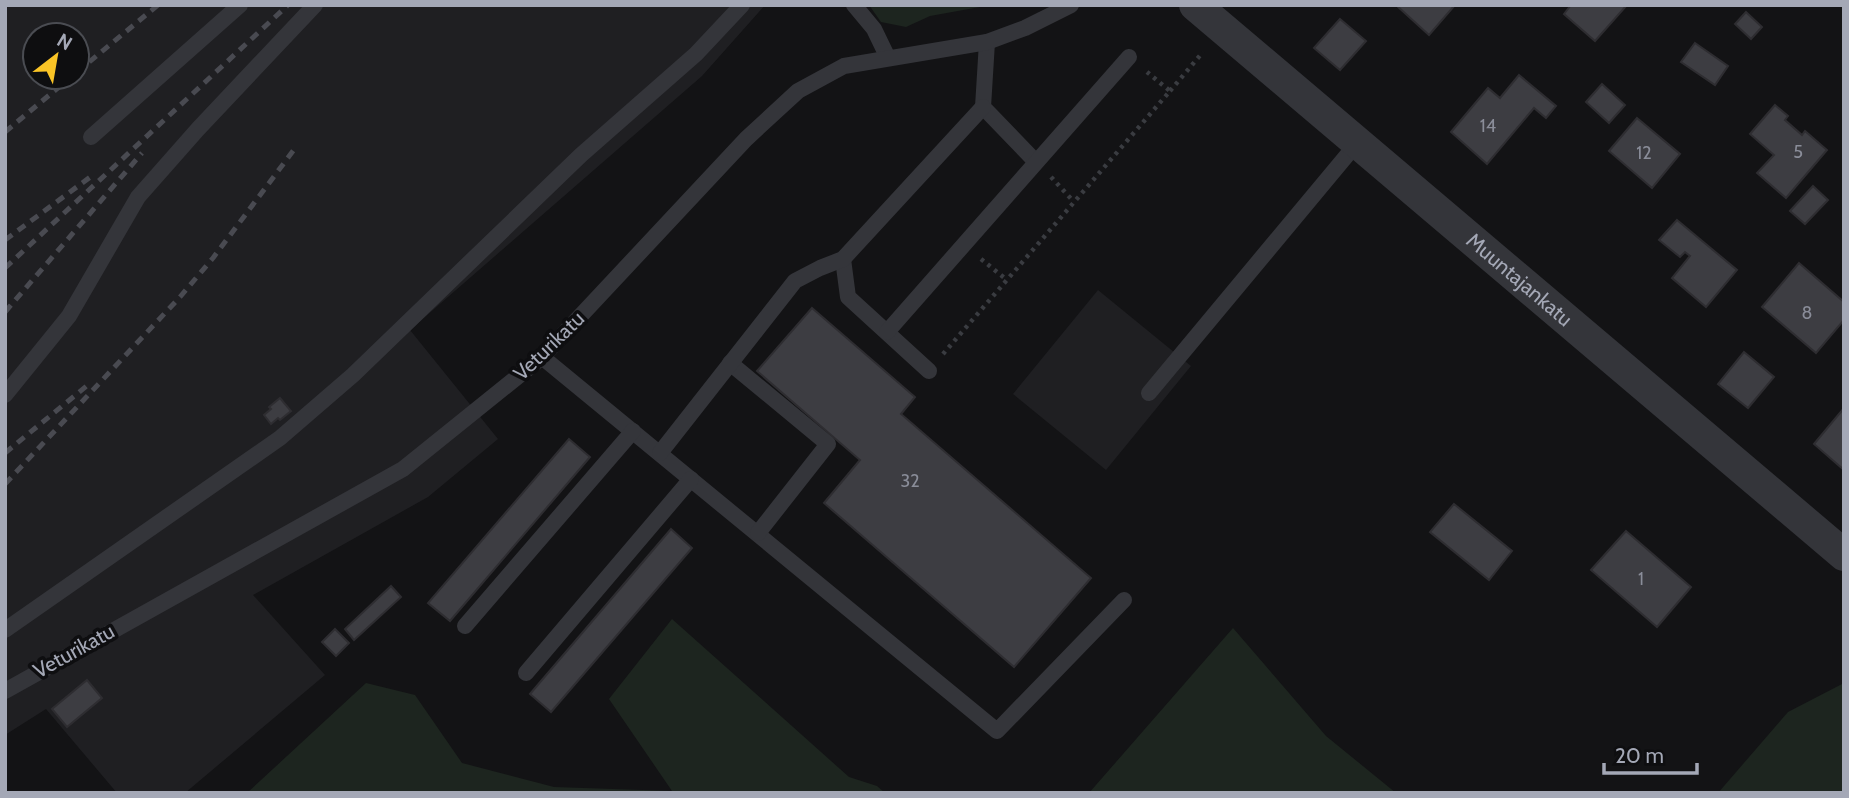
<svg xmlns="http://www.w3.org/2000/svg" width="1849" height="798" viewBox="0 0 1849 798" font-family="Cabin,sans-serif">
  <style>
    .built { fill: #1f1f22; fill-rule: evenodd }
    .green { fill: #1d251f }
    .building { fill: #3d3d42; stroke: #2e2d31; stroke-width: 2 }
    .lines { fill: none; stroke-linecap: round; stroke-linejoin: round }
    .path { stroke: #3a3c41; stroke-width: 4.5; stroke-dasharray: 3.5 5; stroke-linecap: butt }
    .service { stroke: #34353a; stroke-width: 16 }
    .minor { stroke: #34353a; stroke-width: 32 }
    .rail { stroke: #494a51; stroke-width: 5; stroke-dasharray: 9 7; stroke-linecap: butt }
    .labels { text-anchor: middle; stroke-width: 7; stroke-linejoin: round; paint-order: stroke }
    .number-label { font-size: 18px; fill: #8a8d99 }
    .street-label { font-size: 21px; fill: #a4a8b6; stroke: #0e0e10 }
  </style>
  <rect width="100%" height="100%" fill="#131315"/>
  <!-- built -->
  <g class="built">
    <path d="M5,5h760l-63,71 -292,254 88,109 -70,58 -175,98 72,80 -140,118h-68l-71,-84 -41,26zM35,35h42v42h-42z"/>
    <polygon points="1098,290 1191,366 1106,470 1013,394"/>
  </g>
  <!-- green -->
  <g class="green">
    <polygon points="869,5 991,5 930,16 906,27 881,22"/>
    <polygon points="672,619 849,777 877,786 885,793 247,793 366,683 415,695 462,763 554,787 672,791 609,699"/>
    <polygon points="1233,628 1326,736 1396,793 1089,793"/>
    <polygon points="1844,683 1844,793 1718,793 1788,712"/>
  </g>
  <!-- building -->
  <g class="building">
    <polygon points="1396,5 1455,5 1429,35"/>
    <polygon points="1571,5 1627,5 1595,41 1564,14"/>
    <polygon points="1746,12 1762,27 1751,39 1735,24"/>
    <polygon points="1340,19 1366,41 1340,70 1314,48"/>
    <polygon points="1695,43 1728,66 1715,85 1681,62"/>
    <polygon points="1519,75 1556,106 1546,118 1534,108 1487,164 1451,132 1488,88 1500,98"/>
    <polygon points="1602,84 1625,105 1609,123 1586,102"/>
    <polygon points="1775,105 1788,116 1785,120 1802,135 1805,131 1827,150 1786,198 1757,173 1774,155 1750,134"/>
    <polygon points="1637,118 1680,154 1652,188 1609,151"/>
    <polygon points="1813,186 1828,200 1805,224 1790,211"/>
    <polygon points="1677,220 1737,270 1706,307 1672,278 1690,256 1685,252 1680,257 1659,240"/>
    <polygon points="1799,263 1844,302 1844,320 1816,353 1762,307"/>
    <polygon points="812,308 915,397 901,414 1091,578 1014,667 824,503 860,460 757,371"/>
    <polygon points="1744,352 1774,377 1748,408 1718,384"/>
    <polygon points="280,398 291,411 280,420 278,418 271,424 264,415 271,409 269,407"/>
    <polygon points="1844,408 1844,470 1814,444"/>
    <polygon points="569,439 590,457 450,621 428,603"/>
    <polygon points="1454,504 1512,551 1489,580 1430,532"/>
    <polygon points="671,529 692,548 551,712 530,694"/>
    <polygon points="1626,531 1691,587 1657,627 1591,570"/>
    <polygon points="391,586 401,597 354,640 345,629"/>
    <polygon points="335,629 349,643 336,656 322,642"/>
    <polygon points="87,680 102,698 67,727 52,709"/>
  </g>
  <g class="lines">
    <!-- path -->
    <g class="path">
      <polyline points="1170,91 1203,52"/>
      <polyline points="1051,177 1074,202"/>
      <polyline points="981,259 1007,280"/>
      <polyline points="943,354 1170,91 1147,72"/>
    </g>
    <!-- service -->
    <g class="service">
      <polyline points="854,5 874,29 888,58"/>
      <polyline points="987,42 983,107 1036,162"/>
      <polyline points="91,137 240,5"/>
      <polyline points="843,259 848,297 929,371"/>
      <polyline points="887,332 1129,57"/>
      <polyline points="542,357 997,731 1124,600"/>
      <polyline points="730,363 828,444 758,533"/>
      <polyline points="1149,393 1358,142"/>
      <polyline points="5,395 69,316 138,197 198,129 315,5"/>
      <polyline points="660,453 795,281 820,268 843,259 983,107"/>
      <polyline points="465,626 633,431"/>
      <polyline points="5,630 280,438 353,375 581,155 696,54 742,5"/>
      <polyline points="526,673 691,479"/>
      <polyline points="5,691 403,469 542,357 746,139 798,91 844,66 987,42 1025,28 1071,5"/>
    </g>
    <!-- minor -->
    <path class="minor" id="s1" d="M1195,5l649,550"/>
    <!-- rail -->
    <g class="rail">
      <polyline points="77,72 158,5"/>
      <polyline points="5,132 71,77"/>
      <polyline points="5,240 93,175"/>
      <polyline points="5,268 288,5"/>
      <polyline points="5,312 142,153"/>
      <polyline points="5,453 89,384"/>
      <polyline points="5,484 180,297 213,258 296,147"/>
    </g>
  </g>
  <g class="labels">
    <!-- number labels -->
    <g class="number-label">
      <text x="1488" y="132">14</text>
      <text x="1798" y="158">5</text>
      <text x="1644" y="159">12</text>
      <text x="1807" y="319">8</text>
      <text x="910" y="487">32</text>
      <text x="1641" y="585">1</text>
    </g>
    <!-- street labels -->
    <g class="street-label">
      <text dy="7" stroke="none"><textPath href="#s1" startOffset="425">Muuntajankatu</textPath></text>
      <text transform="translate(549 346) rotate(-44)" y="7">Veturikatu</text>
      <text transform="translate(74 651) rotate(-29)" y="7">Veturikatu</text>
    </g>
  </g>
  <!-- border -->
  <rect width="1849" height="798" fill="none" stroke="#a4a8b6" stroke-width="14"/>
  <!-- north arrow -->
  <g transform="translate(56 56) rotate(31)"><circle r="33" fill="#0e0e10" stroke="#4a4c52" stroke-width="2"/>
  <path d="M0-5L12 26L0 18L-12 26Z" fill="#fac426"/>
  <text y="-10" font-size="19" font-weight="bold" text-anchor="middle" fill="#a4a8b6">N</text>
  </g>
  <!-- scale -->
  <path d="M1604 763v10h93v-10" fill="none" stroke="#a4a8b6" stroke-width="3.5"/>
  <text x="1615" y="763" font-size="21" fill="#a4a8b6" stroke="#0e0e10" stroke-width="5" paint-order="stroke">20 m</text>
</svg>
